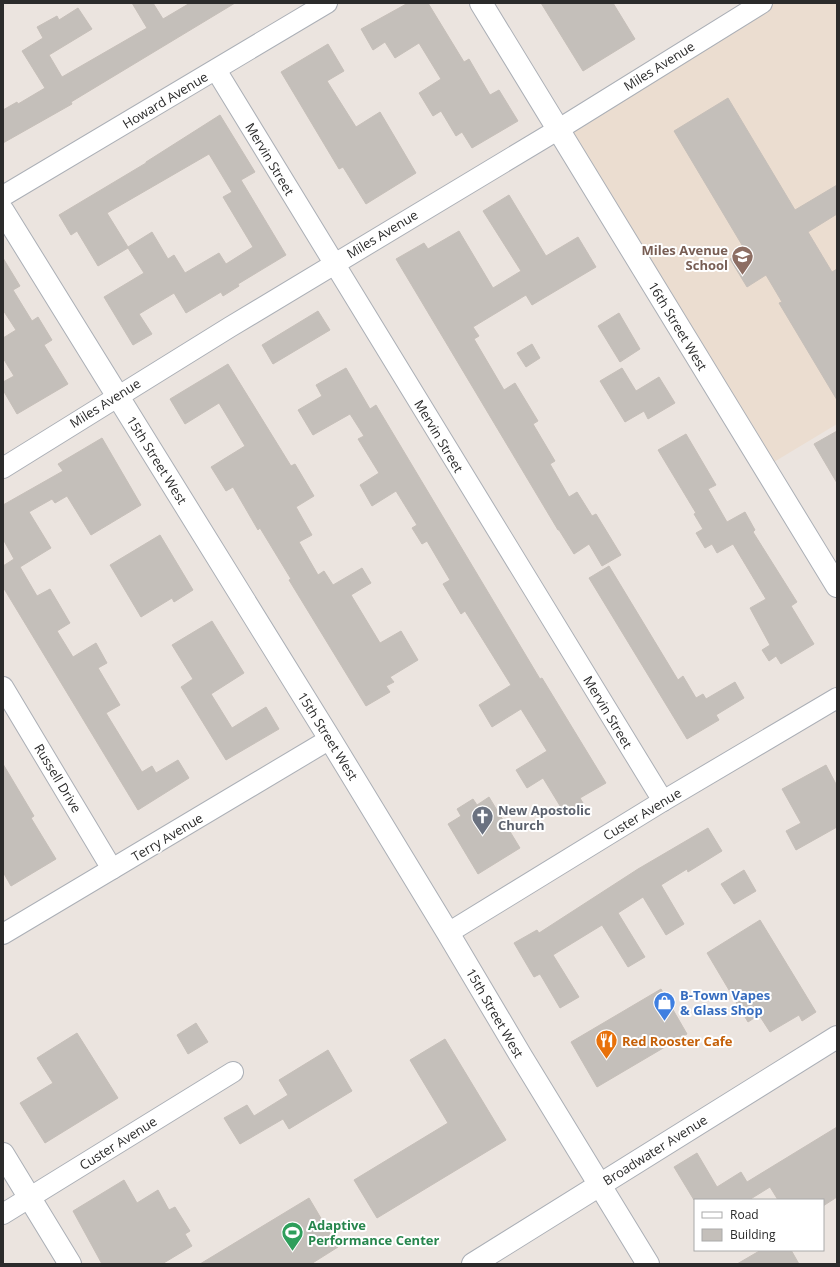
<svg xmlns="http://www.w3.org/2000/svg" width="840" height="1267" viewBox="0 0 840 1267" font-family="'Open Sans',sans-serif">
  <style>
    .education { fill: #ebddd0 }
    .building { fill: #c4bfba; stroke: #c6bfb9; fill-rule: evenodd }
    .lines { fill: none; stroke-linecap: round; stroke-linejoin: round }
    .minor-casing { stroke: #abafb6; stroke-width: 22 }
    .tertiary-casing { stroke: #abafb6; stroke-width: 24 }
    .secondary-casing { stroke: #abafb6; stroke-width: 24 }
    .minor { stroke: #fff; stroke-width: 20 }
    .tertiary { stroke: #fff; stroke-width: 22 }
    .secondary { stroke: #fff; stroke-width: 22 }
    .labels { text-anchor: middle; stroke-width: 4; stroke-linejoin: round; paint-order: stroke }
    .street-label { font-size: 13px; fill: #2b2b2b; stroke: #fff }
    .education-label { font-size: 13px; font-weight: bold; fill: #785e54; stroke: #fff; text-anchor: end }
    .worship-label { font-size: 13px; font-weight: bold; fill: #5b616d; stroke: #fff; text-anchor: start }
    .shop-label { font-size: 13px; font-weight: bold; fill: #366cbe; stroke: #fff; text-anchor: start }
    .food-label { font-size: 13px; font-weight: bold; fill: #c56008; stroke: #fff; text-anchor: start }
    .leisure-label { font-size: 13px; font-weight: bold; fill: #27864d; stroke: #fff; text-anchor: start }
  </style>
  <rect width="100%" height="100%" fill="#ebe4df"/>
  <!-- education -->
  <polygon class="education" points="767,3 837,3 837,424 764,468 559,129"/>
  <!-- building -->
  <g class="building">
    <polygon points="132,3 153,3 163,19 190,3 235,3 71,102 72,104 3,143 3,110 17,102 18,104 45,88 22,51 43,38 37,27 57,16 59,20 78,8 92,29 49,55 62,77 147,28"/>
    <polygon points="408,3 428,3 464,62 469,59 490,95 499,90 518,121 472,148 462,132 456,136 441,111 433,116 419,93 441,79 419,43 395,58 385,42 373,50 361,29"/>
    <polygon points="541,3 613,3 635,39 583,71"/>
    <polygon points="328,44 344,71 327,81 356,127 380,112 416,173 366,204 343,167 339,169 281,72"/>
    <polygon points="728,98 795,210 837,185 837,214 808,232 832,272 837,269 837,400 779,303 782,302 766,275 747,287 730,259 745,250 674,131"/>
    <path d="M220,115l35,57 -14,8 45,75 -48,29 1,2 -16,10 -2,-4 -35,21 -12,-20 -35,21 13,20 -19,11 -29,-48 40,-24 -16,-25 -30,18 -21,-35 -6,4 -12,-20 87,-52v-1zM209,154l23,38 -9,5 30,50 -27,17 -7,-11 -34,20 -11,-18 -6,4 -16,-27 -24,15 -21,-34z"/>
    <polygon points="509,195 546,256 578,237 596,267 532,305 526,295 473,327 479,336 474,339 504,390 515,383 538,421 533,424 555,461 550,464 569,497 577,492 592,516 596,514 621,555 602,566 589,544 574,554 559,530 558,530 396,259 424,243 428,249 459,231 493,288 521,271 483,211"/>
    <polygon points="3,258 20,286 13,290 32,321 38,317 52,340 44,345 68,384 17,414 3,390 3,382 14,376 3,358 3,338 16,330 3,310"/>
    <polygon points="318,311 330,330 273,364 262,345"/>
    <polygon points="619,313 640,349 620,362 598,326"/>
    <polygon points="532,344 540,358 526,367 517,353"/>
    <polygon points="228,364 291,466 295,464 314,496 296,507 312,535 299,542 318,575 324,571 333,585 362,568 371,583 351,595 380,643 401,631 418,660 390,677 394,682 386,686 390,692 366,706 289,580 291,579 260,528 258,530 233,487 226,491 211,467 245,446 219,403 185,424 170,399"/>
    <polygon points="346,368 370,409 376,405 540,679 542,678 606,783 580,798 583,803 565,814 543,778 527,788 516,770 547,751 521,709 492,727 479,705 511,685 465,611 461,614 443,584 450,580 427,541 422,544 412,528 417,525 396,491 372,506 360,485 379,473 358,439 364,436 350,414 313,435 298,410 322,396 316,385"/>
    <polygon points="622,368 636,391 659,377 675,403 648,419 644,411 625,422 600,381"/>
    <polygon points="837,431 837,483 814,444"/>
    <polygon points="686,434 716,485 708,489 727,522 745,512 755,530 753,532 797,602 791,606 814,644 781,664 776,656 769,661 762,650 770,645 750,608 766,599 733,544 717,553 712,544 705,548 696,533 703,529 694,514 696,513 658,450"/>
    <polygon points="102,438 141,505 91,535 67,496 55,503 52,499 29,512 51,548 20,567 37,596 50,589 70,623 57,631 73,657 96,643 107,663 98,668 120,705 106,713 142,772 152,766 156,773 178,760 189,778 138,810 3,587 3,566 14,559 3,539 3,505 63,471 58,464"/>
    <polygon points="160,535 193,590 174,602 172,598 141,617 110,565"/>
    <polygon points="609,566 678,680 683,676 696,698 703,694 706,699 735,682 744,698 716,715 719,720 687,739 589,578"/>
    <polygon points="212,621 244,673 211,694 232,728 266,707 279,729 226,760 181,687 193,679 172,645"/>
    <polygon points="3,764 34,816 31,818 56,859 11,886 3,872"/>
    <polygon points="826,765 837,786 837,827 796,850 786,831 801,823 782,789"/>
    <polygon points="489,797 520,848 478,874 448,824 461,816 457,809 473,799 477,805"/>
    <polygon points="708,828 722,851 688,872 687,869 661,885 684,924 666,935 643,897 618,913 645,957 628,967 602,925 553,955 579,997 560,1008 540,974 534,977 514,943 537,930 539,933 638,869"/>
    <polygon points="744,870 756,891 734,904 721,884"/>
    <polygon points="760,920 816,1012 802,1021 799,1015 770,1032 759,1015 748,1022 707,953"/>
    <polygon points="661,989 687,1034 597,1087 571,1042"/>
    <polygon points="196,1023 208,1042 188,1054 177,1035"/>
    <polygon points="77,1033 118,1098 45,1143 20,1103 53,1083 37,1058"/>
    <polygon points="445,1039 506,1140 377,1218 354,1180 448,1123 410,1060"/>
    <polygon points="328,1050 352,1091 289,1129 283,1119 240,1144 224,1118 247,1105 254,1116 288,1095 279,1080"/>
    <polygon points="837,1127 837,1197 823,1206 823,1200 778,1200 770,1187 749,1200 694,1200 674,1167 697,1153 717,1187 741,1172 747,1182"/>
    <polygon points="124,1180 137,1203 158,1190 169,1210 175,1207 190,1231 185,1234 192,1246 162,1264 102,1264 73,1211"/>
    <polygon points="309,1198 338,1247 311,1264 200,1264"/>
    <polygon points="761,1250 791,1250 799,1264 737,1264"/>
  </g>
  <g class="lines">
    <defs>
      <g id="minor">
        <polyline points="216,70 663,801"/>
        <polyline points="3,196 327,3"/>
        <polyline points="3,468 230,327 559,129 762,3"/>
        <polyline points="3,687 112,869"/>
        <polyline points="448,933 663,801 837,698"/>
        <polyline points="3,934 330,739"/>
        <polyline points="3,1214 233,1072"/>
      </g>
      <g id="tertiary">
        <polyline points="481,3 837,586"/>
        <polyline points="3,211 330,739 448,933 521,1056 648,1264"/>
        <polyline points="3,1154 70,1264"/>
      </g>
      <polyline id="secondary" points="473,1264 837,1037"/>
    </defs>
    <!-- minor casing -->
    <use href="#minor" class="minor-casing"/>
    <!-- tertiary casing -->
    <use href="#tertiary" class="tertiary-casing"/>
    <!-- secondary casing -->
    <use href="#secondary" class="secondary-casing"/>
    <!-- minor -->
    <use href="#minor" class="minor"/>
    <!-- tertiary -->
    <use href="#tertiary" class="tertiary"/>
    <!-- secondary -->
    <use href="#secondary" class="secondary"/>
  </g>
  <!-- icons -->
  <defs>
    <symbol id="school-pin" viewBox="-11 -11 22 30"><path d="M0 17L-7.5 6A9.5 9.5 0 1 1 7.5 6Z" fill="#8d6e63" stroke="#fff"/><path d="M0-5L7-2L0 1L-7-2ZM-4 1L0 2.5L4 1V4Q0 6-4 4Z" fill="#fff"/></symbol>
    <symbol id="church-pin" viewBox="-11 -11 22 30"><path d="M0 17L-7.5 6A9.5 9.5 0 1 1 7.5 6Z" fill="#6b7280" stroke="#fff"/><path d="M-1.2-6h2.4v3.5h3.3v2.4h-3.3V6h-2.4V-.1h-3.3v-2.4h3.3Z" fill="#fff"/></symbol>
    <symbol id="shop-pin" viewBox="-11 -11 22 30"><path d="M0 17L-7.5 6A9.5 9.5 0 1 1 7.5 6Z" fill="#3f7fe0" stroke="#fff"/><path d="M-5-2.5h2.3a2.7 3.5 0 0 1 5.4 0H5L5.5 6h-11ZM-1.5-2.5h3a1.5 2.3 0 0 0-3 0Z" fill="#fff"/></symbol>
    <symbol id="restaurant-pin" viewBox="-11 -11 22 30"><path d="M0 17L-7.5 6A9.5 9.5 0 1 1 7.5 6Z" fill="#e8710a" stroke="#fff"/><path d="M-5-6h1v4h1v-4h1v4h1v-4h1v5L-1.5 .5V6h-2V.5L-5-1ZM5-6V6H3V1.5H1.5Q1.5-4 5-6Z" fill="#fff"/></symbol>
    <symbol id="stadium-pin" viewBox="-11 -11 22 30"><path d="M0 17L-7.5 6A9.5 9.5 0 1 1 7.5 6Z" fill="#2e9e5b" stroke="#fff"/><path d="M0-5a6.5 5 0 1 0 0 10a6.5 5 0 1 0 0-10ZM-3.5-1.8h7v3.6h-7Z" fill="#fff"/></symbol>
  </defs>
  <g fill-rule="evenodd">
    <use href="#school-pin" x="730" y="244" width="25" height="34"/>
    <use href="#church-pin" x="470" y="804" width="25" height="34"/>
    <use href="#shop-pin" x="652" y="990" width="25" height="34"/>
    <use href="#restaurant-pin" x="594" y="1028" width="25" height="34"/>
    <use href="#stadium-pin" x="280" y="1220" width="25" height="34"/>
  </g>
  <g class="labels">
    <!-- street labels -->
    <g class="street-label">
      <text transform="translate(659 66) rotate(-32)" y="5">Miles Avenue</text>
      <text transform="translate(165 100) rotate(-31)" y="5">Howard Avenue</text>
      <text transform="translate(270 159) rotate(59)" y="5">Mervin Street</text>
      <text transform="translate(382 234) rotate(-31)" y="5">Miles Avenue</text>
      <text transform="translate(678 326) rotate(59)" y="5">16th Street West</text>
      <text transform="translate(105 403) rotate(-32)" y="5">Miles Avenue</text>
      <text transform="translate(439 436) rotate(59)" y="5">Mervin Street</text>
      <text transform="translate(157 460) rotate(58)" y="5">15th Street West</text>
      <text transform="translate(608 712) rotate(59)" y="5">Mervin Street</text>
      <text transform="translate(328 736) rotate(58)" y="5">15th Street West</text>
      <text transform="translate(58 778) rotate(59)" y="5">Russell Drive</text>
      <text transform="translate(642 814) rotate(-31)" y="5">Custer Avenue</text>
      <text transform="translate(167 837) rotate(-31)" y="5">Terry Avenue</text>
      <text transform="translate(495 1013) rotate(60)" y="5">15th Street West</text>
      <text transform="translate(118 1143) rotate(-32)" y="5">Custer Avenue</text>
      <text transform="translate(655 1150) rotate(-32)" y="5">Broadwater Avenue</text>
    </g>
    <!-- education labels -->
    <g class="education-label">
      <text x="728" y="255">Miles Avenue<tspan x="728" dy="15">School</tspan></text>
    </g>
    <!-- worship labels -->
    <g class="worship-label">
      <text x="498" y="815">New Apostolic<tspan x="498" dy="15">Church</tspan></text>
    </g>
    <!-- shop labels -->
    <g class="shop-label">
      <text x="680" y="1000">B-Town Vapes<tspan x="680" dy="15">&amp; Glass Shop</tspan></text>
    </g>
    <!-- food labels -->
    <g class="food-label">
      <text x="622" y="1046">Red Rooster Cafe</text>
    </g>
    <!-- leisure labels -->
    <g class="leisure-label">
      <text x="308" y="1230">Adaptive<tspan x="308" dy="15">Performance Center</tspan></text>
    </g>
  </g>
  <!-- border -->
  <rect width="840" height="1267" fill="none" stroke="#2b2b2b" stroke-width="8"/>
  <!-- legend -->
  <rect x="694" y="1199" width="130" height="52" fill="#ffffff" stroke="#aaaaaa"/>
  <rect x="702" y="1212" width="20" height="6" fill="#ffffff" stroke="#aaaaaa"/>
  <text x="730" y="1219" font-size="12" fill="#2b2b2b">Road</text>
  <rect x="702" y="1229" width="20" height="12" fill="#c4bfba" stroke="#aaaaaa"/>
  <text x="730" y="1239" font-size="12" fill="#2b2b2b">Building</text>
</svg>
